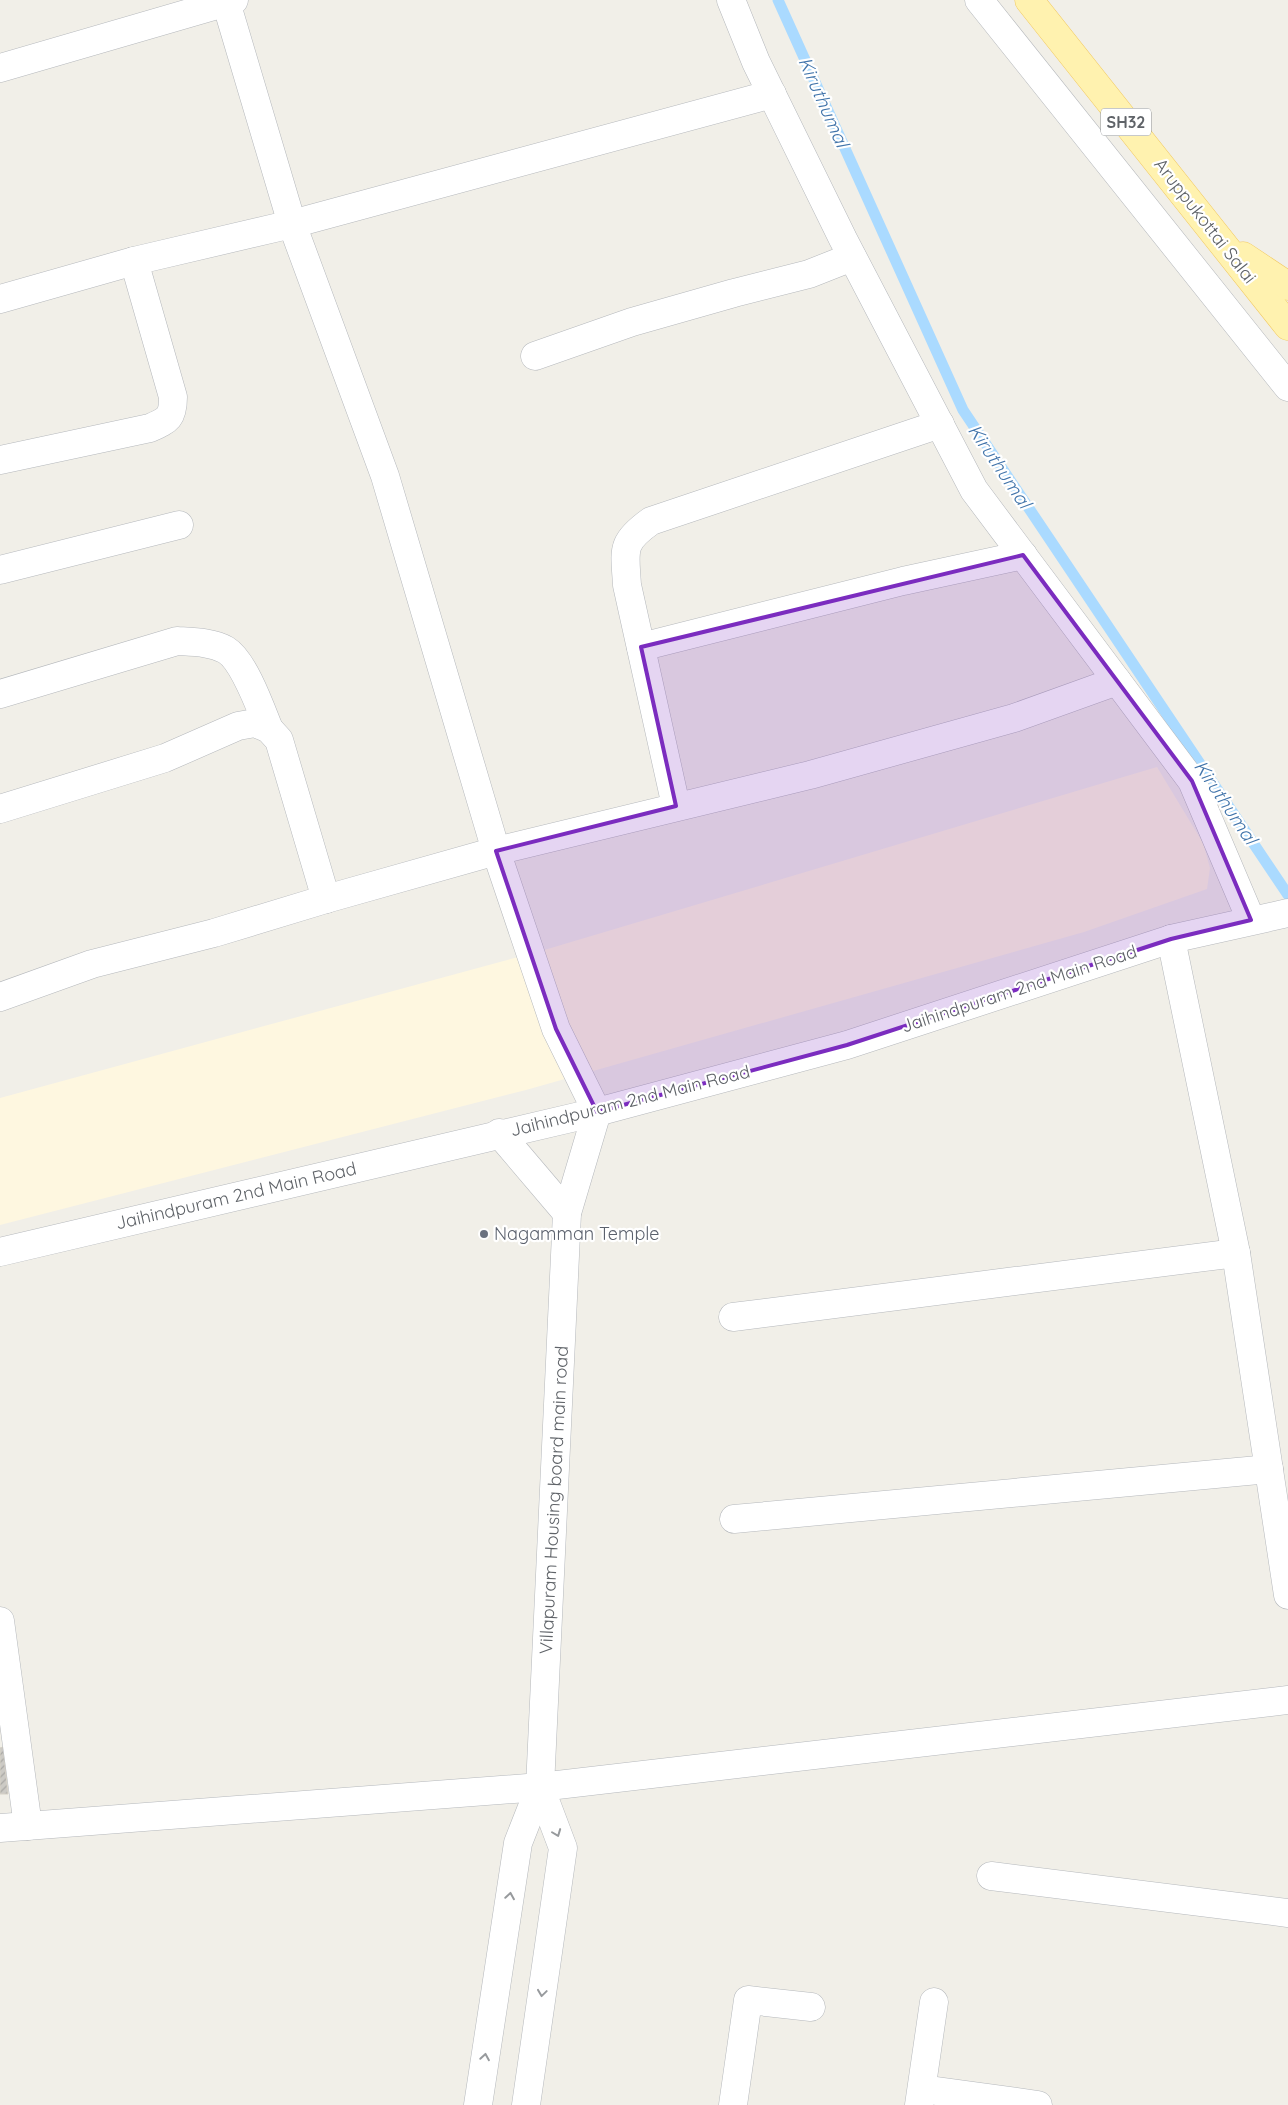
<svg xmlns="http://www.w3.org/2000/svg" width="1288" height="2105" viewBox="0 0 1288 2105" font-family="Quicksand,sans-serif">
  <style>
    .commercial { fill: #fef7e0 }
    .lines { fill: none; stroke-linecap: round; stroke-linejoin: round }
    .stream { stroke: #aadaff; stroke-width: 11 }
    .building { fill: url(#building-hatch); stroke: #d6d1c6 }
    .minor-casing { stroke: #b5b8bc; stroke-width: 29 }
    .tertiary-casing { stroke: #b5b8bc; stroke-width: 29 }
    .primary-casing { stroke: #f2c960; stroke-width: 29 }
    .minor { stroke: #fff; stroke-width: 28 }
    .tertiary { stroke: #fff; stroke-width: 28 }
    .primary { stroke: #fff2af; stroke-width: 28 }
    .oneway { stroke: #979a9d }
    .marked { fill: #7b2cbf; fill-opacity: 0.2; stroke: #7b2cbf; stroke-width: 4; stroke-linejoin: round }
    .worship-dot { fill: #6b7280; stroke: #fff; stroke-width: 2 }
    .labels { text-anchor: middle; stroke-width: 4.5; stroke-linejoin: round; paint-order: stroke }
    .shield { fill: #fff; stroke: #8f9295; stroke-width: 1 }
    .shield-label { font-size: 16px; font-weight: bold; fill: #5f6368 }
    .street-label { font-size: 18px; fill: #5f6368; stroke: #fff }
    .worship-label { font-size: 18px; fill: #5b616d; stroke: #fff; text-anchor: start }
    .water-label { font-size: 19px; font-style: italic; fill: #4174aa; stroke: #fff }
  </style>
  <defs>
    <pattern id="building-hatch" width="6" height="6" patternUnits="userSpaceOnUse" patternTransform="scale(1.25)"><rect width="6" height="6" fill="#cccac5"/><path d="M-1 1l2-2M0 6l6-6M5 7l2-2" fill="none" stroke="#a9a8a4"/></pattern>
  </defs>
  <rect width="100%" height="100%" fill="#f1efe8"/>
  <!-- commercial -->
  <polygon class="commercial" points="1157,767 1203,843 1210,868 1207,889 1084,932 526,1090 0,1225 0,1098 551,948"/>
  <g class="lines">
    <!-- stream -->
    <polyline class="stream" points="778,0 963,410 1288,895"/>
  </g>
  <!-- building -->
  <polygon class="building" points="3,1747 8,1794 0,1794 0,1748"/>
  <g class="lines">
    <defs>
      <g id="minor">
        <polyline points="731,0 756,62 843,239 974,490 1192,781 1251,920"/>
        <polyline points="979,0 1288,387"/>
        <polyline points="226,2 292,224 385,476 496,851 556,1029 597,1112 567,1213 540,1787 518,1843 478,2105"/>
        <polyline points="0,68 234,0"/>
        <polyline points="0,299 134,261 292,224 772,94"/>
        <polyline points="535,356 632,322 734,293 809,274 852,257"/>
        <path d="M0,460l150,-32c18,-8 23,-10 23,-31l-39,-136"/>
        <polyline points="0,570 179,525"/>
        <polyline points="641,647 903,581 1023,555"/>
        <path d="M0,694l177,-53c16,1 35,1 49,9 18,11 35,59 43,79"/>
        <path d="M676,806l-49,-221c-2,-35 -7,-42 24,-64l289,-97"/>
        <polyline points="0,809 165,758 238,726 255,723 269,729 279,740 326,899"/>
        <polyline points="1171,939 1236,1253 1288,1595"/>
        <polyline points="0,997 92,964 214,933 326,899 496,851 810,775 1014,718 1117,681"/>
        <polyline points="499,1133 567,1213"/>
        <polyline points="733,1317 1236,1253"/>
        <polyline points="734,1519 1269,1469"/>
        <polyline points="0,1621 28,1826"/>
        <polyline points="0,1828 540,1787 1288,1700"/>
        <polyline points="991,1876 1288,1913"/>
        <polyline points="922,2089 1038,2105"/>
        <polyline points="526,2105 563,1848 540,1787"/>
        <polyline points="733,2105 748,2000 811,2007"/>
        <polyline points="919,2105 934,2002"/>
      </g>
      <polyline id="tertiary" points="0,1252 597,1112 847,1045 1171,939 1288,913"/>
      <g id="primary">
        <polyline points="1029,0 1288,326"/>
        <polyline points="1243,256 1288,286"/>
      </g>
    </defs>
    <!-- minor casing -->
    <use href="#minor" class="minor-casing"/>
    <!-- tertiary casing -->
    <use href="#tertiary" class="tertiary-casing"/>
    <!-- primary casing -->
    <use href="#primary" class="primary-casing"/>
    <!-- minor -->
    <use href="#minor" class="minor"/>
    <!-- tertiary -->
    <use href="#tertiary" class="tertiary"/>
    <!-- primary -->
    <use href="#primary" class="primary"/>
  </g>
  <!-- one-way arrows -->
  <defs><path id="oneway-chevron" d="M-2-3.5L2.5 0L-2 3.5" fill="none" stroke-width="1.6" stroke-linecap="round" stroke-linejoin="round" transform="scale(1.25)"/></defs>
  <g class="oneway">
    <use href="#oneway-chevron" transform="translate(557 1833) rotate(69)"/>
    <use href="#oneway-chevron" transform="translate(510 1896) rotate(-81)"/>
    <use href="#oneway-chevron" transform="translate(542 1993) rotate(98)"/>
    <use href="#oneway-chevron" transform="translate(485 2057) rotate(-81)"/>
  </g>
  <!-- marked area -->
  <path class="marked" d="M1023,555l169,226 59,139 -80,19 -324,106 -250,67 -41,-83 -60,-178 180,-45 -35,-159z"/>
  <!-- markers -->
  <circle class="worship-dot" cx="484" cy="1234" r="5"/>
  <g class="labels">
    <!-- shield labels -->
    <rect class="shield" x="1101" y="108.5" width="50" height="27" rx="4"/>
    <g class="shield-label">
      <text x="1126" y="128">SH32</text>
    </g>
    <!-- street labels -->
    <g class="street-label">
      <text transform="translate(1205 221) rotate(52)" y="6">Aruppukottai Salai</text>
      <text transform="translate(1019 989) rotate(-18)" y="6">Jaihindpuram 2nd Main Road</text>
      <text transform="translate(630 1101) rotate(-14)" y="6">Jaihindpuram 2nd Main Road</text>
      <text transform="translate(236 1196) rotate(-13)" y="6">Jaihindpuram 2nd Main Road</text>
      <text transform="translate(554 1500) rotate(-87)" y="6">Villapuram Housing board main road</text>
    </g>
    <!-- worship labels -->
    <g class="worship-label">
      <text x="494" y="1240">Nagamman Temple</text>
    </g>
    <!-- water labels -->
    <g class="water-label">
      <text transform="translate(824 102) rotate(66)" y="7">Kiruthumal</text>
      <text transform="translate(1000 466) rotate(56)" y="7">Kiruthumal</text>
      <text transform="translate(1226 802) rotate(56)" y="7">Kiruthumal</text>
    </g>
  </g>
</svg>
